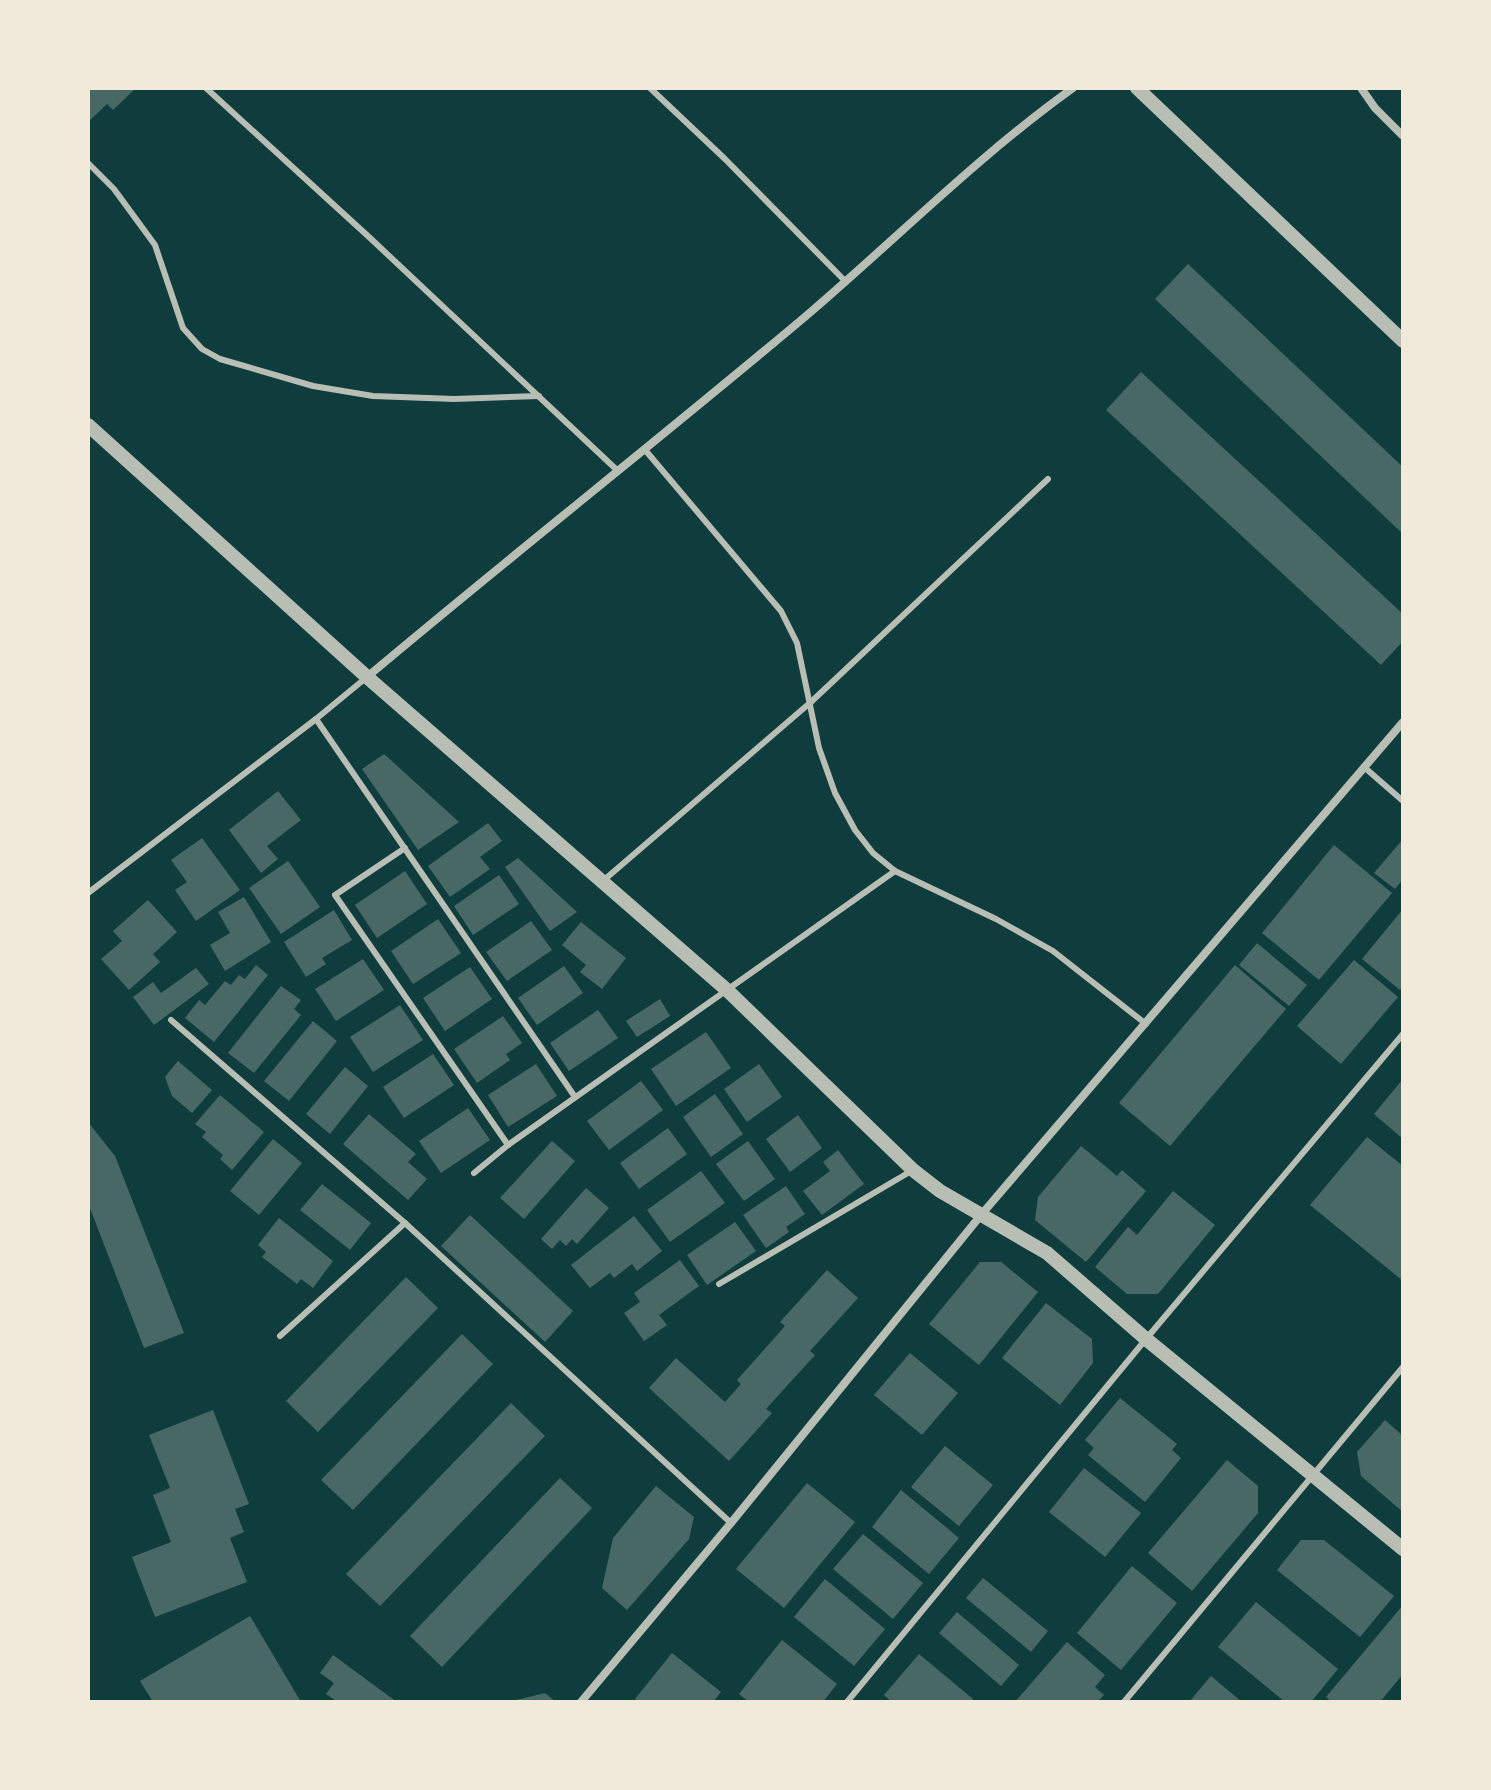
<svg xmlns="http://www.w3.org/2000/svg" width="1491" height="1790" viewBox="0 0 1491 1790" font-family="Lato,sans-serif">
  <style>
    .building { fill: #486865 }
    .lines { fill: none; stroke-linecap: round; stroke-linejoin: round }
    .service { stroke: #b8beb3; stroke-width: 6 }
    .minor { stroke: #b8beb3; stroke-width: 8 }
    .tertiary { stroke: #b8beb3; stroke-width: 14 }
  </style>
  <rect width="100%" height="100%" fill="#0f3d3e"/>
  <!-- building -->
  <g class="building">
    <polygon points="88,88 136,88 113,110 107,104 88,122"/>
    <polygon points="1188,264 1403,467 1403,534 1155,299"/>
    <polygon points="1141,372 1403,614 1403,641 1381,665 1106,410"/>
    <polygon points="384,754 459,822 418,850 362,769"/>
    <polygon points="278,791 301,820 267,846 278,859 261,873 229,830"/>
    <polygon points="488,823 502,841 480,857 490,869 450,897 428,866"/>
    <polygon points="202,838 240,890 196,921 175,890 187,882 171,860"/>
    <polygon points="1403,839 1403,879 1395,889 1374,873"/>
    <polygon points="1334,845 1392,893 1319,980 1262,933"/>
    <polygon points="518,858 577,912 550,931 505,867"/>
    <polygon points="288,861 320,907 281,934 249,888"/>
    <polygon points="405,871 427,904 377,938 355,905"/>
    <polygon points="499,875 519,904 473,935 454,906"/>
    <polygon points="244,897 271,942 225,971 210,945 230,933 218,912"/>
    <polygon points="148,900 177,932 153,954 160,962 129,990 101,959 122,941 113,931"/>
    <polygon points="1403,909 1403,986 1400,990 1362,959"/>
    <polygon points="334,910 352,940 322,958 326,964 306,977 284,942"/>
    <polygon points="438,919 461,953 413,984 391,951"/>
    <polygon points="531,921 552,950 507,981 486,952"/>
    <polygon points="581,922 626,958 602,989 580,972 586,965 562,945"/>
    <polygon points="1257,943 1307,985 1289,1006 1239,965"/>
    <polygon points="363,959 384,990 336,1021 315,989"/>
    <polygon points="1354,960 1398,997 1341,1064 1297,1026"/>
    <polygon points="256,965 268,975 214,1042 185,1018 199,1000 205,1005 225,981 231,985 239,975 245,979"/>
    <polygon points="1235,965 1286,1009 1170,1146 1119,1103"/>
    <polygon points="564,966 583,993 537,1025 518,998"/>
    <polygon points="470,967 492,999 445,1031 423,998"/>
    <polygon points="196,968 209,984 154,1025 133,997 153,982 161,993"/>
    <polygon points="281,986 301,1000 294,1009 301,1015 254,1073 228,1053"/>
    <polygon points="660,999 670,1016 637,1037 626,1021"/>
    <polygon points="400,1005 423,1040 373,1072 350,1037"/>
    <polygon points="598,1010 618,1038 569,1071 550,1043"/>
    <polygon points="503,1016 522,1043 506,1054 510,1060 477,1083 454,1049"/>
    <polygon points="313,1021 337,1041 289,1101 264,1081"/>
    <polygon points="706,1032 731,1068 676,1106 651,1069"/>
    <polygon points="433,1054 454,1085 404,1118 383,1087"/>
    <polygon points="178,1061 212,1090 192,1113 172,1096 165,1077"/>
    <polygon points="536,1064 557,1096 508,1127 488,1095"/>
    <polygon points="759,1064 782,1097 747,1122 724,1089"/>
    <polygon points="345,1067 368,1086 330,1134 306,1114"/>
    <polygon points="1403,1079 1403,1139 1374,1114"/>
    <polygon points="641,1081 663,1110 609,1150 587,1121"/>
    <polygon points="715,1094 743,1134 711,1157 683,1117"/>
    <polygon points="220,1095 264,1132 232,1170 220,1159 223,1155 202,1137 206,1132 195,1124"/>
    <polygon points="468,1108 490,1140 441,1173 419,1141"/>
    <polygon points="369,1114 416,1154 408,1162 427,1179 408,1200 343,1144"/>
    <polygon points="798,1115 822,1148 790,1172 766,1139"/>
    <polygon points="88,1122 115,1156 184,1333 144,1348 88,1203"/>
    <polygon points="668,1128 687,1154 639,1189 620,1163"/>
    <polygon points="1367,1137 1403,1166 1403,1281 1310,1205"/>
    <polygon points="273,1139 302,1163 259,1215 230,1191"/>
    <polygon points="552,1141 575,1161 524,1219 500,1198"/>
    <polygon points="748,1141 775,1179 744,1201 716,1164"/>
    <polygon points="1081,1146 1117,1176 1122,1170 1146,1191 1086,1262 1035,1220 1038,1197"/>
    <polygon points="838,1150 864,1184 822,1215 803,1191 830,1171 823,1162"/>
    <polygon points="701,1171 725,1203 670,1242 647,1210"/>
    <polygon points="322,1184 371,1223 350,1250 300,1210"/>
    <polygon points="786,1186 805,1214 786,1227 789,1232 766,1248 743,1215"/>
    <polygon points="586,1188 609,1208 577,1244 572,1239 566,1246 560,1240 552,1249 541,1239"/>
    <polygon points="1173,1191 1215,1225 1158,1294 1127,1294 1095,1267 1128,1227 1137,1235"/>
    <polygon points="470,1215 573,1311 545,1342 441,1246"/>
    <polygon points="634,1216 662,1251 637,1271 632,1264 614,1278 610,1273 590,1288 571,1265"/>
    <polygon points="279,1218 333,1261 313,1288 301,1279 297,1284 262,1257 266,1252 258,1245"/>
    <polygon points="735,1222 756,1251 707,1285 687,1255"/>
    <polygon points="680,1260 699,1286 659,1315 667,1325 644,1341 624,1313 640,1302 634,1293"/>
    <polygon points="980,1262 1001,1262 1038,1292 979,1365 929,1324"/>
    <polygon points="827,1270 858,1298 810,1351 815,1355 766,1409 772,1413 729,1461 649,1388 676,1358 725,1402 741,1384 737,1380 785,1326 780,1322"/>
    <polygon points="406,1277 438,1308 318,1432 286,1401"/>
    <polygon points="1046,1303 1092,1339 1093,1363 1060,1405 1002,1358"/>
    <polygon points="462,1334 493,1364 353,1510 321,1480"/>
    <polygon points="910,1353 958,1393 922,1435 874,1395"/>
    <polygon points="1120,1398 1177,1444 1172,1450 1181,1458 1145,1502 1088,1455 1094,1448 1085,1440"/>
    <polygon points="511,1403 545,1436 380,1606 346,1574"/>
    <polygon points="213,1410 249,1504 235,1509 244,1532 230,1538 247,1582 155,1617 132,1557 171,1542 153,1495 170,1488 149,1435"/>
    <polygon points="1385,1420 1403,1436 1403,1512 1361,1476 1357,1452"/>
    <polygon points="945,1446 993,1485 959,1526 911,1487"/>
    <polygon points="1227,1460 1258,1486 1258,1513 1192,1591 1148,1553"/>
    <polygon points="1084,1468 1141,1513 1105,1557 1049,1512"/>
    <polygon points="560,1478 592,1508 442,1667 410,1636"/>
    <polygon points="807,1483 855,1522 784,1608 736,1569"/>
    <polygon points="656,1486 694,1517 689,1539 627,1610 602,1588 613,1538"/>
    <polygon points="901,1490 959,1538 929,1574 872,1527"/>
    <polygon points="863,1534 923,1583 893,1619 833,1569"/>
    <polygon points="1301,1540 1324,1540 1394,1596 1360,1637 1277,1570"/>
    <polygon points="1132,1566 1177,1603 1121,1670 1077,1633"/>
    <polygon points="983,1578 1048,1631 1031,1652 966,1598"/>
    <polygon points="825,1579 885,1629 854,1666 794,1617"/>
    <polygon points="1256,1602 1338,1669 1311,1702 1285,1702 1218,1647"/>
    <polygon points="1403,1605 1403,1674 1380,1702 1332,1702 1326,1697"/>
    <polygon points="957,1612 1019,1665 1001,1686 939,1633"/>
    <polygon points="250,1616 301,1702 153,1702 140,1681"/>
    <polygon points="782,1640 837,1684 823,1702 749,1702 739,1694"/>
    <polygon points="1067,1642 1105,1675 1095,1687 1104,1695 1097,1702 1015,1702"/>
    <polygon points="672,1653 721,1692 713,1702 639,1702 635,1699"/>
    <polygon points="919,1654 973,1699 970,1702 892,1702 884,1695"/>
    <polygon points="333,1655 397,1702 338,1702 326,1694 334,1683 320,1673"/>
    <polygon points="1211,1676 1242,1702 1189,1702"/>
    <polygon points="545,1693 556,1702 513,1702 512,1701"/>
  </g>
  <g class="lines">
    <!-- service -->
    <g class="service">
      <polyline points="206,88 369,237 618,471"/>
      <polyline points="650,88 725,159 846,282"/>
      <polyline points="88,163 114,189 155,245 183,328 202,349 220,359 313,386 373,396 454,399 539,396"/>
      <polyline points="646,451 781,611 797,643 819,748 835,793 855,830 873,853 895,871 996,919 1053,951 1146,1024"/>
      <polyline points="316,719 575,1097"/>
      <polyline points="1364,767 1403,801"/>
      <polyline points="405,848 335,895 508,1145"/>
      <polyline points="604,880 811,702 1048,479"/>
      <polyline points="88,893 316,719 367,677"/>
      <polyline points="171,1020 405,1223 731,1523"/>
      <polyline points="474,1173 508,1145 895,871"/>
      <polyline points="719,1284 913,1170"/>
      <polyline points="280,1336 405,1223"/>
      <polyline points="847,1702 1146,1339 1403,1034"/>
      <polyline points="1124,1702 1403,1367"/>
    </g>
    <!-- minor -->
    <g class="minor">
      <polyline points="1361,88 1375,108 1403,136"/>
      <path d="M367,677c145,-122 294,-239 439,-361 89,-76 172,-160 267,-228"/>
      <polyline points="581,1702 731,1523 981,1215 1403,722"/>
    </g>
    <!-- tertiary -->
    <g class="tertiary">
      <polyline points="1137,88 1403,341"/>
      <polyline points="88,425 367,677 728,991 913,1170 940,1191 1047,1253 1146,1339 1403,1549"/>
    </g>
  </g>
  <!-- border -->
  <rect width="1491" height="1790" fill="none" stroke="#f1e9da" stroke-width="180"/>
</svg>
